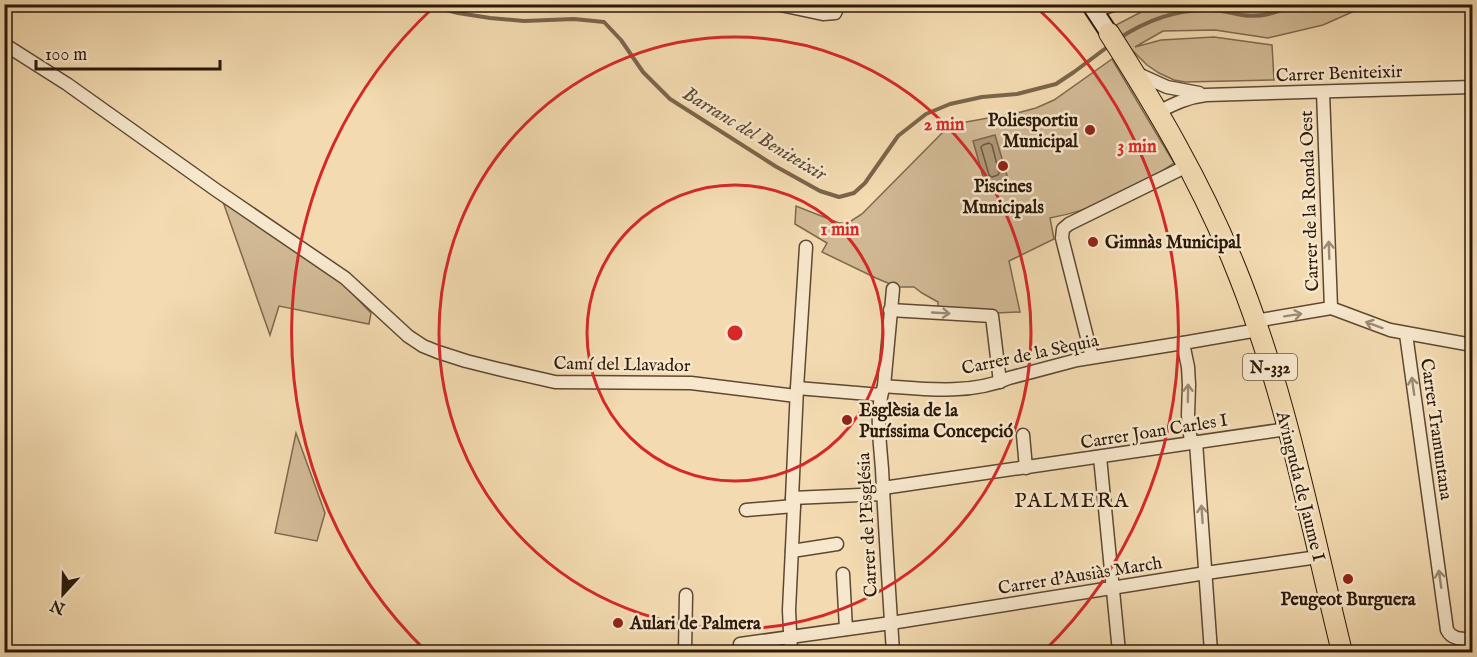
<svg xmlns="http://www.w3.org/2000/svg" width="1477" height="657" viewBox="0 0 1477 657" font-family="'IM FELL English',serif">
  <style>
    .green { fill: #d1b994; stroke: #7e694e; stroke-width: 1.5 }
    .water { fill: #af9877; stroke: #7a654b; stroke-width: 1.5 }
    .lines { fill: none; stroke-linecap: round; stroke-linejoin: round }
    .shore { stroke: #6d5840; stroke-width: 1.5 }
    .stream { stroke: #7a654b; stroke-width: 4 }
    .minor-casing { stroke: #5d4933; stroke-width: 15 }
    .secondary-casing { stroke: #2b1909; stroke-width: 20 }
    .trunk-casing { stroke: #2b1909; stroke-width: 22 }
    .minor { stroke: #f7e7cc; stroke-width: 12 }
    .secondary { stroke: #f7e7cc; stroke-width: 16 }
    .trunk { stroke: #f3dab0; stroke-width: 20 }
    .oneway { stroke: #9b8a74 }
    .ring { fill: none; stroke: #d62828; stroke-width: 3 }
    .poi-dot { fill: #8f2418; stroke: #f7e7cc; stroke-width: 2 }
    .labels { text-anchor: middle; stroke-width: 5; stroke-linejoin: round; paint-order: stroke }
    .shield { fill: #f7e7cc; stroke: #685744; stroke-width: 1.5 }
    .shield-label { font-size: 16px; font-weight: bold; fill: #2b1909 }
    .street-label { font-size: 18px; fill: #2b1909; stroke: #f7e7cc }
    .poi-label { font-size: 18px; font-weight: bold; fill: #2b1909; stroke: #f7e7cc; text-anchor: start }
    .water-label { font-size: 20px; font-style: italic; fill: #604c35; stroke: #f7e7cc }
    .quarter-label { font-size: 21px; letter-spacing: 1.5px; fill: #2b1909; stroke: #f7e7cc }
    .centre { fill: #d62828; stroke: #f7e7cc; stroke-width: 3 }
    .ring-label { font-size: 18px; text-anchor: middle; font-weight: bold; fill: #d62828; stroke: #f7e7cc; stroke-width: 5; stroke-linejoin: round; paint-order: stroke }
  </style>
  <rect width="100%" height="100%" fill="#f3dab0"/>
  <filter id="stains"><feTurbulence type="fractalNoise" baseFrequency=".00333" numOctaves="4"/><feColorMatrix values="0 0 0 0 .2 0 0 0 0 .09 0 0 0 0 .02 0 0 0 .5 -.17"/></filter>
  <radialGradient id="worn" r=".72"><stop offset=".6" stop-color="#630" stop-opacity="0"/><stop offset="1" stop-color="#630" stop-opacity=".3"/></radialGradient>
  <!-- green -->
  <g class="green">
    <polygon points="1160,4 1368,4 1368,5 1323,25 1268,38 1215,30 1163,31 1135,47 1161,40 1214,37 1272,45 1274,80 1185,82 1174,80 1159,73 1147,65 1131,49 1116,25 1145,10"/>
    <path d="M1112,59l62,104c-36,25 -80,47 -124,55l4,21 -45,22 11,51 -24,1 -58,-4v-7l-16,-9 -8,-6h-17l-21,-9 -54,-26 5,-9 -32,-19 1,-18 43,17h9l14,-9 88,-89 71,-13 15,-4 18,-8z"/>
    <polygon points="222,199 341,282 371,313 369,324 279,306 270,335"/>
    <polygon points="296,433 325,513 317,541 275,533"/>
  </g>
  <!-- water -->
  <polygon class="water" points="995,135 1008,179 984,186 983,181 984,180 973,141"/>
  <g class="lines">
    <!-- shore -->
    <polygon class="shore" points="989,143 992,145 999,173 998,175 992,177 989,175 981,147 983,145"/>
    <!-- stream -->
    <g class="stream">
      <polyline points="423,4 458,13 490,18 524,21 574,19 604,22 621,40 643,72 670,99 775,166 820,191 839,197 854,193 865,183 898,136 926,114 950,104 982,97 1017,94 1056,84 1074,72 1110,45"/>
      <path d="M1118,39c27,-18 59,-30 92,-29 10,0 21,3 32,5 19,3 35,-2 53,-11"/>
    </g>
    <defs>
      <g id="minor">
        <polyline points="776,4 823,14 835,13 839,4"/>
        <polyline points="1094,11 1116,4"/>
        <polyline points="4,44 67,84 216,190 345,278 408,336 423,346 438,352 466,361 498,369 555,382 691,383 796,396"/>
        <polyline points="1136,73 1167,87 1199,93"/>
        <polyline points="1323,92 1331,308"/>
        <path d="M1158,112c16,-8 30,-15 48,-17l266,-8"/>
        <path d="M893,289l-9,97c-9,25 -4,56 -2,83 3,61 7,122 11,183"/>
        <polyline points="890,310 992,316 1000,382"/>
        <polyline points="1255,321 1331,308 1390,330 1472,345"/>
        <path d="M1406,334l41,296c5,10 16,9 25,9"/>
        <polyline points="1183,343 1188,367 1189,385 1188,415 1191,443"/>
        <polyline points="1092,357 1062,238 1063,229 1069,224 1189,165"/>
        <path d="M884,386c40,3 87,9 125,-8l68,-18 106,-17 75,-13"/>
        <polyline points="797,388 881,395"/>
        <polyline points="1023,435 1026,468"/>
        <polyline points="1196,442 1211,652"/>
        <polyline points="1100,457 1119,652"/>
        <polyline points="883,488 1287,429"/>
        <polyline points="792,498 883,494"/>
        <polyline points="746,510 794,506"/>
        <polyline points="792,551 837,544"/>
        <polyline points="843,574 846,629"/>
        <polyline points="740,644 891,623 1206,573 1318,557"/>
        <polyline points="685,652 686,595"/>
        <polyline points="791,652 789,610 794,506 792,498 797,388 806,247"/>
      </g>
      <polyline id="secondary" points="1090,4 1109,33"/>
      <path id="trunk" d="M1109,33c48,75 91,148 125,231 51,124 76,258 108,388"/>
    </defs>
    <!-- minor casing -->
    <use href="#minor" class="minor-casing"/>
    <!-- secondary casing -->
    <use href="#secondary" class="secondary-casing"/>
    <!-- trunk casing -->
    <use href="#trunk" class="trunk-casing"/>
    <!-- minor -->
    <use href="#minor" class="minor"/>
    <!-- secondary -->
    <use href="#secondary" class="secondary"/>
    <!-- trunk -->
    <use href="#trunk" class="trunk"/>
  </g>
  <!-- one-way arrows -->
  <defs><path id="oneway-shaft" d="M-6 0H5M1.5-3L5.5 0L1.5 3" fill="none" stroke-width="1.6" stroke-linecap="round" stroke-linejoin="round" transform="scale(1.5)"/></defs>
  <g class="oneway">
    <use href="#oneway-shaft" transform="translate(1329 250) rotate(-92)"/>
    <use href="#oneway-shaft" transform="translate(941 313) rotate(3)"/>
    <use href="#oneway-shaft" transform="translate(1293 315) rotate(-9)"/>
    <use href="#oneway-shaft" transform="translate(1374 325) rotate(-160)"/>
    <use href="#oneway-shaft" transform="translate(1413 386) rotate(-98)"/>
    <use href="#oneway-shaft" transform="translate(1188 393) rotate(-89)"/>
    <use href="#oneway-shaft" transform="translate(1202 514) rotate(-94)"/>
    <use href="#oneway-shaft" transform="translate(1440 579) rotate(-98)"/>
  </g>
  <!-- distance rings -->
  <g class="ring">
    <circle cx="735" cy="333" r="148"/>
    <circle cx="735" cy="333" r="296"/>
    <path d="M427 652A444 444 0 0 1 435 6M1035 6A444 444 0 0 1 1043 652"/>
  </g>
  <!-- markers -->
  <g class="poi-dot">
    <circle cx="1090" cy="130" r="6"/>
    <circle cx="1003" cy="166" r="6"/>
    <circle cx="1093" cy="242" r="6"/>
    <circle cx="847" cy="420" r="6"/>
    <circle cx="1348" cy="579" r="6"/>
    <circle cx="618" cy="623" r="6"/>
  </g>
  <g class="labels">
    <!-- shield labels -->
    <rect class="shield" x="1243" y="354" width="54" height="26" rx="4.5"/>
    <g class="shield-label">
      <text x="1270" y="373">N-332</text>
    </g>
    <!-- street labels -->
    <g class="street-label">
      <text transform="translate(1339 73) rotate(-2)" y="6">Carrer Beniteixir</text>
      <text transform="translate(1309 201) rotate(-92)" y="6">Carrer de la Ronda Oest</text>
      <text transform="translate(1030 354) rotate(-12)" y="6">Carrer de la Sèquia</text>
      <text transform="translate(622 364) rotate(1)" y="6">Camí del Llavador</text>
      <text transform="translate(1437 429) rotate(82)" y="6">Carrer Tramuntana</text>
      <text transform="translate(1154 431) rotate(-9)" y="6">Carrer Joan Carles I</text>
      <text transform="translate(1301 486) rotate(76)" y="6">Avinguda de Jaume I</text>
      <text transform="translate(867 525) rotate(-93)" y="6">Carrer de l'Església</text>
      <text transform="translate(1080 575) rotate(-9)" y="6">Carrer d'Ausiàs March</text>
    </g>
    <!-- poi labels -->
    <g class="poi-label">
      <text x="1078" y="126" text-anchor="end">Poliesportiu<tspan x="1078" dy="21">Municipal</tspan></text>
      <text x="1003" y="192" text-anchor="middle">Piscines<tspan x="1003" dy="21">Municipals</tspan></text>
      <text x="1105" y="248">Gimnàs Municipal</text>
      <text x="859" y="416">Esglèsia de la<tspan x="859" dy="21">Puríssima Concepció</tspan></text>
      <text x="1348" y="605" text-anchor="middle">Peugeot Burguera</text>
      <text x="630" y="629">Aulari de Palmera</text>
    </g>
    <!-- water labels -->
    <g class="water-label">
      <text transform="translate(755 133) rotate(31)" y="7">Barranc del Beniteixir</text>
    </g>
    <!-- quarter labels -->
    <g class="quarter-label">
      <text x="1072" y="507">PALMERA</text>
    </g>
  </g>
  <circle cx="735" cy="333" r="9" class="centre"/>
  <g class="ring-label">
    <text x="944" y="130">2 min</text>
    <text x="1137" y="152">3 min</text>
    <text x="840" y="235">1 min</text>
  </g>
  <!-- margin -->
  <rect width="1477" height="657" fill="none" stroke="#f3dab0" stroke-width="24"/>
  <rect x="6" y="6" width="1465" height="645" fill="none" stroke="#2b1909" stroke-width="3"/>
  <rect x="12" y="12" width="1453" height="633" fill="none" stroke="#2b1909" stroke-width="1.5"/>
  <!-- north arrow -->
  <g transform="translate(63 594) rotate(202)" stroke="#f7e7cc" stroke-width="4.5" paint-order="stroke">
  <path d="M0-4.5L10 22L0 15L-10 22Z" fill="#2b1909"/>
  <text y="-9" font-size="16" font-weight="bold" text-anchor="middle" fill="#2b1909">N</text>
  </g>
  <!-- scale -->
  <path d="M36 60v9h184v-9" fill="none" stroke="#2b1909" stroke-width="3"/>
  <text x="45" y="60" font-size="18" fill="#2b1909" stroke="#f7e7cc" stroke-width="4.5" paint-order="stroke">100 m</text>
  <rect width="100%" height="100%" filter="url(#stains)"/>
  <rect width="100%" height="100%" fill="url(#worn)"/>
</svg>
